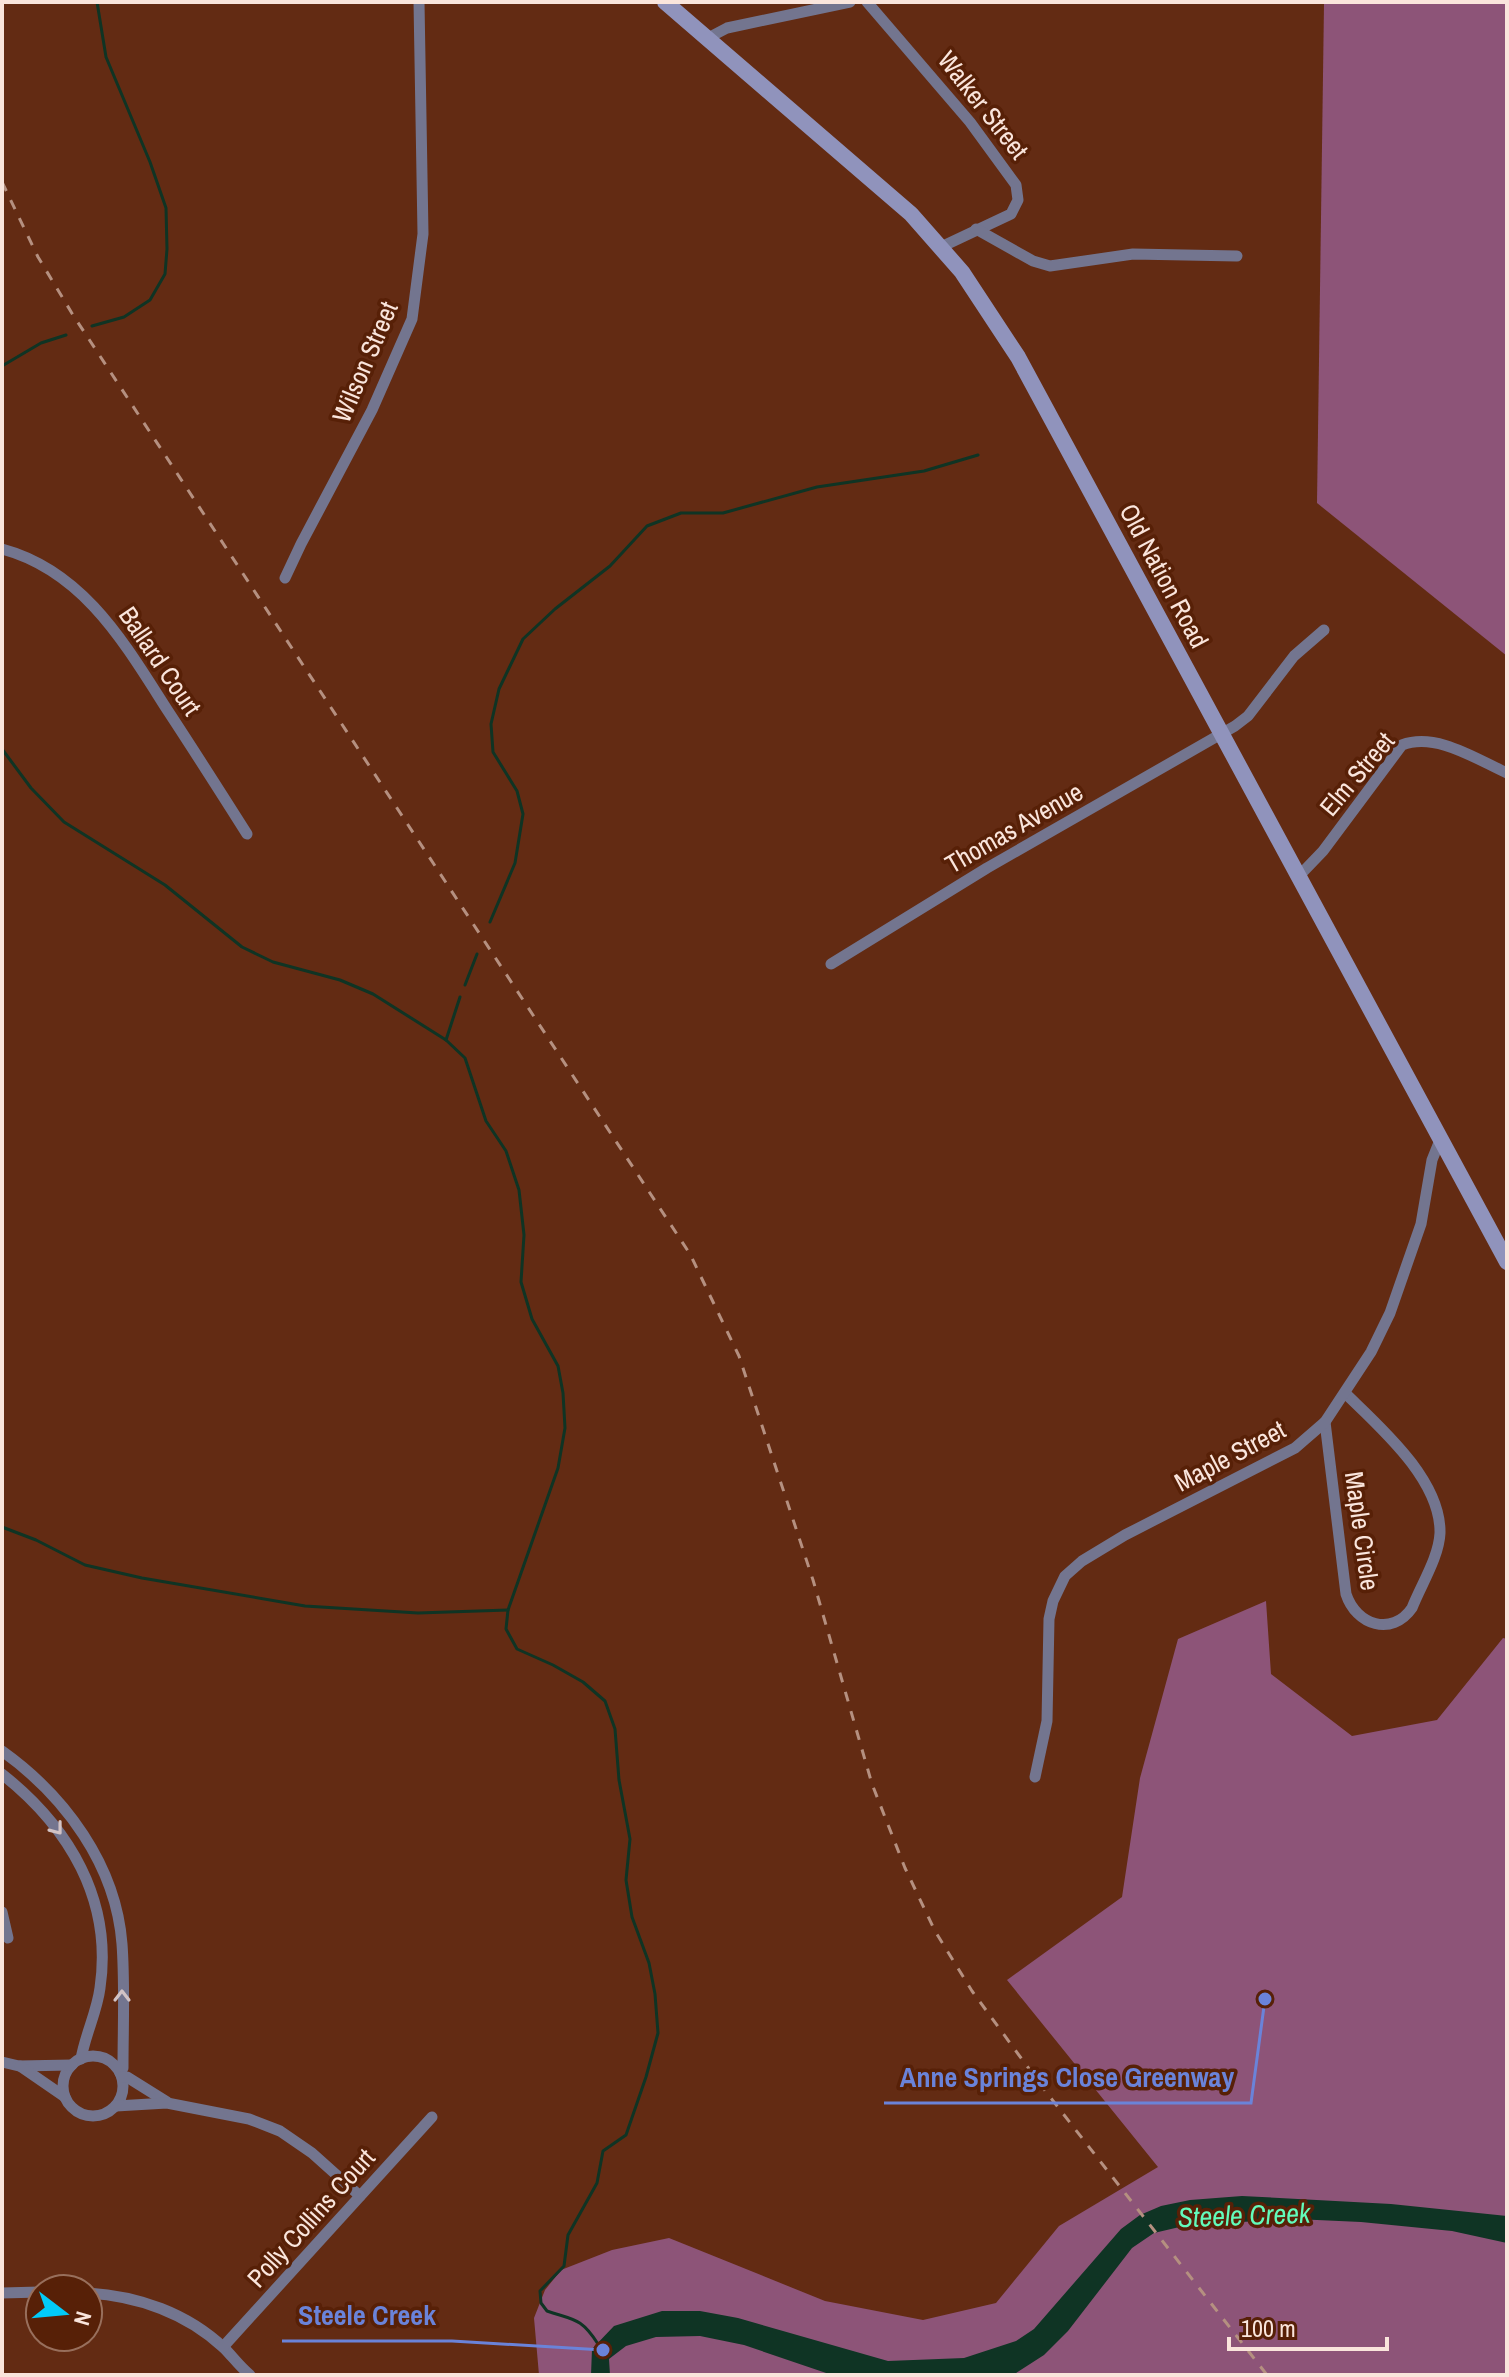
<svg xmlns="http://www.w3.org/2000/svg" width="1509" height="2377" viewBox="0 0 1509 2377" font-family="'Archivo Narrow',sans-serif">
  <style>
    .green { fill: #8d5478 }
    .water { fill: #0f3424 }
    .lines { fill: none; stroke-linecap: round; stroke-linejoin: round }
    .stream { stroke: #0f3424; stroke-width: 3 }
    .minor { stroke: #73758f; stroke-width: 11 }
    .secondary { stroke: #9093bc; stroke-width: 16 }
    .rail { stroke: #b59080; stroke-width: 3; stroke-dasharray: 10 10; stroke-linecap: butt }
    .oneway { stroke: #d2c3c5 }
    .labels { text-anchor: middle; stroke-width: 7; stroke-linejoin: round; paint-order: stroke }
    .street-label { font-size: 26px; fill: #fae5dc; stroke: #572007 }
    .water-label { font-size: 28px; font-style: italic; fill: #62fbbb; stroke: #572007 }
    .leader { fill: none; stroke: #6a83d9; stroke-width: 3 }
    .callout-dot { fill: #6a83d9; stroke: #572007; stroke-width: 3 }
    .callout-label { font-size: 28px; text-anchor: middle; font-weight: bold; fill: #6a83d9; stroke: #572007; stroke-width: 7; stroke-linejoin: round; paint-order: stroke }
  </style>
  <rect width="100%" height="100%" fill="#632b13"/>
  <!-- green -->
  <g class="green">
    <polygon points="1328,2 1507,2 1507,656 1317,503 1324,4"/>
    <polygon points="1266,1601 1271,1674 1352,1736 1437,1720 1503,1638 1507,1639 1507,2375 539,2375 534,2318 545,2290 561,2270 612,2250 669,2238 825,2301 923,2320 996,2303 1059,2226 1158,2167 1007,1980 1122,1897 1140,1778 1178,1639"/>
  </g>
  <!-- water -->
  <polygon class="water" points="1242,2196 1391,2204 1507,2216 1507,2243 1452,2231 1361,2222 1295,2219 1188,2225 1154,2233 1132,2248 1068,2331 1044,2355 1013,2375 832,2375 744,2345 700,2336 656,2337 626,2346 609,2359 610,2375 591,2375 592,2349 614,2326 662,2311 700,2311 738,2318 888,2361 964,2358 1016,2341 1034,2329 1121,2229 1140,2215 1161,2206 1190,2200"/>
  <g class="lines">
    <!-- stream -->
    <g class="stream">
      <polyline points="92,326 124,317 150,300 165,274 167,249 166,208 150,162 106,57 97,2"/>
      <polyline points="2,366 41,343 66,335"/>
      <path d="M2,749l29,39 33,34 101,63 77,62 31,15 67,18 33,14 73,46 19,18 21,63 20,30 13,39 5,45 -3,47 11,37 26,47 5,27 2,35 -7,40 -50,142 -2,19 11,20 36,16 30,17 22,19 10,28 4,51 11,59 -4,41 6,37 17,46 6,31 3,39 -12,44 -20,58 -23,16 -6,32 -29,52 -4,31 -24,25 1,12 6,8c26,9 34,6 51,33"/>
      <polyline points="490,922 515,863 523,814 517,791 493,752 491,724 499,689 523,639 555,609 610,566 647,526 681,513 723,513 817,487 924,471 978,455"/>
      <polyline points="465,985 477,954"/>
      <polyline points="446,1040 460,997"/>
      <polyline points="2,1527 36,1540 85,1565 142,1578 305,1606 418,1613 508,1610"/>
    </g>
    <!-- minor -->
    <g class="minor">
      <polyline points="867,2 970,122 1016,185 1018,200 1011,214 941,247"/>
      <polyline points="708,38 727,28 850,2"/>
      <polyline points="976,229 1033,261 1050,266 1133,254 1237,256"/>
      <path d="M2,549c82,22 123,95 166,162 27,41 53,82 79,123"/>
      <polyline points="285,578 301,544 372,410 412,319 423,234 419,2"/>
      <path d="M1299,876l24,-25 79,-106c34,-13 74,14 105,28"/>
      <polyline points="831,964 987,868 1235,726 1248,716 1294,656 1324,630"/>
      <path d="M1325,1422l21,172c10,31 46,43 66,14 9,-23 27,-51 28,-75 1,-53 -59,-105 -94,-139"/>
      <path d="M2,1751c63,45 114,114 120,193 3,41 1,83 1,124l-3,5"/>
      <path d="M2,1774c67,53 111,126 98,214 -3,24 -15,47 -19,71"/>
      <polyline points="1035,1777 1047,1721 1049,1619 1053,1601 1065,1576 1082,1561 1125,1535 1295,1448 1325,1422 1371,1352 1390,1313 1421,1224 1432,1160 1440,1140"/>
      <polyline points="2,1912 8,1938"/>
      <circle cx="93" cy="2086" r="30"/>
      <polyline points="2,2062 19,2066 72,2065"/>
      <polyline points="20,2066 65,2097"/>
      <polyline points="122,2077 127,2077 167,2102"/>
      <polyline points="116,2106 167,2103 249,2119 280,2131 312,2153 360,2196"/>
      <polyline points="2,2293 40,2292"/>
      <path d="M88,2293c50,3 99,20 136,55 9,9 16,19 26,27"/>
      <polyline points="223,2347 432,2117"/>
    </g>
    <!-- secondary -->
    <polyline class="secondary" points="665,2 911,214 962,272 1018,357 1507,1262"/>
    <!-- rail -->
    <polyline class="rail" points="2,182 38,257 73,315 690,1254 739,1356 813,1580 872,1784 905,1868 935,1931 972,1991 1043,2088 1267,2375"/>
  </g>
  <!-- one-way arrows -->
  <defs><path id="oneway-chevron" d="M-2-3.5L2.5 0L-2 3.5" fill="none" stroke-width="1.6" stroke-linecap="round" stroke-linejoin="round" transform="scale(2)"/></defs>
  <g class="oneway">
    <use href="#oneway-chevron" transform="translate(57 1829) rotate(52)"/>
    <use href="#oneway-chevron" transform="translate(122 1996) rotate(-90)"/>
  </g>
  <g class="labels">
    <!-- street labels -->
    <g class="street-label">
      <text transform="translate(983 105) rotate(52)" y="9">Walker Street</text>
      <text transform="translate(365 362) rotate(-67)" y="9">Wilson Street</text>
      <text transform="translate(1164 576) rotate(62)" y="9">Old Nation Road</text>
      <text transform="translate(160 661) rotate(56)" y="9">Ballard Court</text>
      <text transform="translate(1357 774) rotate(-50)" y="9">Elm Street</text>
      <text transform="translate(1014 828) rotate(-30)" y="9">Thomas Avenue</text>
      <text transform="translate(1230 1456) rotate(-28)" y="9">Maple Street</text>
      <text transform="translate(1362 1531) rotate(82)" y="9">Maple Circle</text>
      <text transform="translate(311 2218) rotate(-48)" y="9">Polly Collins Court</text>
    </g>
    <!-- water labels -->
    <g class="water-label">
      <text transform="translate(1244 2215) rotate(-2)" y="10">Steele Creek</text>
    </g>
  </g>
  <!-- callouts -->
  <path class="leader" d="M1265 1999L1251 2103H884M603 2350L452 2341H282"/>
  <g class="callout-dot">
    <circle cx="1265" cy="1999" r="8"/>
    <circle cx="603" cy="2350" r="8"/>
  </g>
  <g class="callout-label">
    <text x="1067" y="2087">Anne Springs Close Greenway</text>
    <text x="367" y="2325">Steele Creek</text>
  </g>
  <!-- border -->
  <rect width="1509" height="2377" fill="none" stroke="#fae5dc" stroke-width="8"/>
  <!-- north arrow -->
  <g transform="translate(64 2313) rotate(106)"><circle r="38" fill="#572007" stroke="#986f5c" stroke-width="2"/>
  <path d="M0-6L14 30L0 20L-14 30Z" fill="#02cbf9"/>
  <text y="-12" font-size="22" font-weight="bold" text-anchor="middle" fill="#fae5dc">N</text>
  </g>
  <!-- scale -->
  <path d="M1229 2337v12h158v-12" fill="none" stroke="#fae5dc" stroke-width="4"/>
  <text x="1241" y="2337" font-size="24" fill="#fae5dc" stroke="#572007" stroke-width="6" paint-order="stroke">100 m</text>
</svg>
